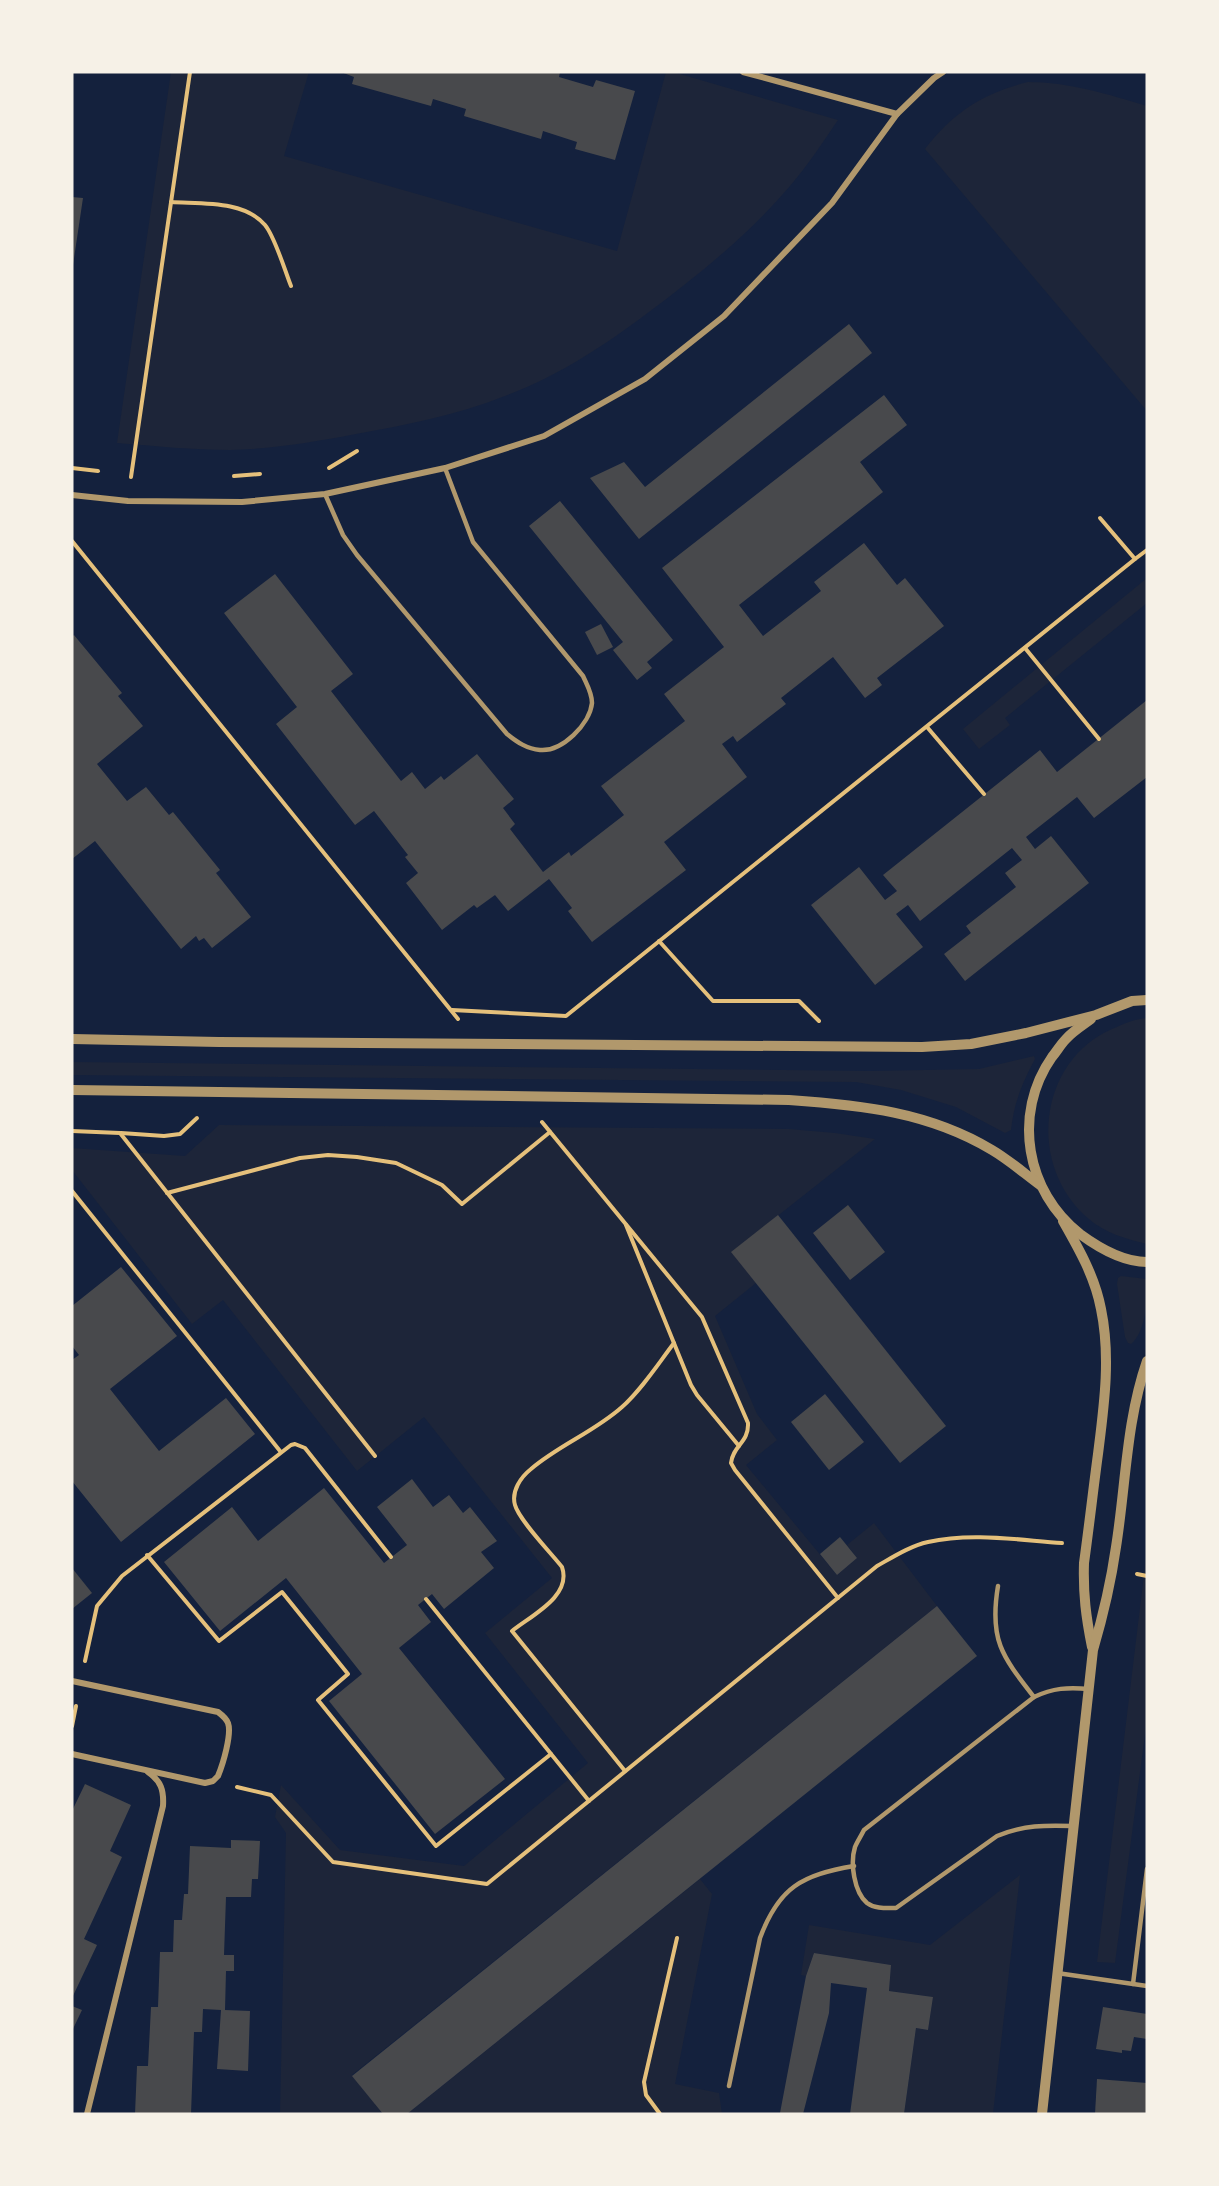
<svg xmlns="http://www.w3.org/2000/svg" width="1219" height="2186" viewBox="0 0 1219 2186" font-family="'Nunito Sans',sans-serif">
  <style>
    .green { fill: #1d2539 }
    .building { fill: #48494c }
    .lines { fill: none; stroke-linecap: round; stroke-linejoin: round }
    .path { stroke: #e5c07b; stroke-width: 4 }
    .service { stroke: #b1986c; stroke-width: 4.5 }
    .minor { stroke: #b1986c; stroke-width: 6 }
    .tertiary { stroke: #b1986c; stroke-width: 10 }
  </style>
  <rect width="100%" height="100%" fill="#14213d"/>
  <!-- green -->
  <g class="green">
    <path d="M171,72h138l-25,84 333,95 49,-179h7l165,48c-15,22 -30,45 -48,66 -41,48 -90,88 -141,126 -45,34 -91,64 -144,84 -48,19 -99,29 -149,38 -42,8 -84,15 -126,16 -37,0 -75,-4 -113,-7z"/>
    <path d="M1028,82c41,0 79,12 119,24v305l-222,-262c28,-37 59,-56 103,-67z"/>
    <polygon points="1147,578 1147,603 1005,718 1010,725 979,749 963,729"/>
    <path d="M1147,1018v226c-21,-5 -42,-11 -58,-25 -62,-52 -52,-157 23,-190 12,-5 22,-10 35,-11z"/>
    <path d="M1034,1056l1,3c-13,24 -21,44 -24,71l-6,3 -49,-26 -55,-17 -45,-8 -784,-7v-13l798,9 109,-2z"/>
    <polygon points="219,1125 789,1129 835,1133 875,1139 732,1252 756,1283 715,1316 757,1414 777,1440 746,1465 837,1575 857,1558 847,1545 874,1523 937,1606 352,2075 383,2114 280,2114 286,1833 275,1817 281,1785 340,1850 464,1866 588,1763 485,1633 552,1578 424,1417 357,1471 223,1300 192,1324 72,1170 72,1148 185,1156"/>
    <path d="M1121,1276l26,3c0,19 0,51 -16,65l-3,-1 -3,-6 -8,-53 1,-6z"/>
    <polygon points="1147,1550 1147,1719 1115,1963 1097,1962"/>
    <polygon points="1020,1875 993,2114 904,2114 916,2028 928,2030 933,1997 889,1991 891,1965 814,1953 806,1976 801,1975 809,1925 930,1945"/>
    <polygon points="700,1879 712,1894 675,2084 719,2093 722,2114 407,2114"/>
  </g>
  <!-- building -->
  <g class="building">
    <polygon points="341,72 560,72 559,77 593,87 596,80 635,91 615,160 575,149 577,142 543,131 541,139 464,116 466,109 433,99 431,106 352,84 354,77"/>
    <polygon points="72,197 83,198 73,265 72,265"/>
    <polygon points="849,324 872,353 639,539 590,478 624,462 645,487"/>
    <polygon points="884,395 907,425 860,462 883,492 739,605 763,636 821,591 814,582 864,543 897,585 905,578 944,626 877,678 882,685 865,698 833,657 781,698 786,704 737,742 733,736 722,744 747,777 664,842 686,870 592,942 568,911 572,908 549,879 508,911 495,895 477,908 474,905 442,930 406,883 418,873 405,857 408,855 374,811 355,825 276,724 297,707 224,613 275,574 353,674 331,691 401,781 412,772 425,789 441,776 444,780 477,754 514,799 503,808 515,824 510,829 543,872 569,852 571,856 624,815 601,786 685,721 664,694 724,647 662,568"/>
    <polygon points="560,501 673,640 647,662 652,668 637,680 613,650 623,642 529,526"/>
    <polygon points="601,624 613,647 597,655 585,632"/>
    <polygon points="74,635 122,693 118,696 143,726 97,764 127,801 146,787 169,815 173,812 220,870 216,873 251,917 212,948 204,938 199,941 196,936 181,949 95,841 72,859 72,637"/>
    <polygon points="1147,700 1147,777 1094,818 1077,797 1026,837 1035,849 1051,836 1089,883 965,981 944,954 971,933 966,926 1016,887 1005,873 1022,860 1012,848 920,921 908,905 896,914 923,947 875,985 811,905 859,867 885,900 897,891 883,875 1040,750 1057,772"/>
    <polygon points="848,1205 885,1252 850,1280 813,1233"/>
    <polygon points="778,1215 946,1426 900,1463 731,1252"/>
    <polygon points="121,1267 177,1336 110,1389 159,1451 226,1398 255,1434 121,1542 72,1481 72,1360 79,1355 72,1346 72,1306"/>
    <polygon points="825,1394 864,1442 829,1470 791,1422"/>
    <polygon points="412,1479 433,1507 449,1495 463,1513 470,1507 497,1541 481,1552 494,1568 444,1609 432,1594 418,1605 431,1622 399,1648 505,1779 435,1834 329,1701 362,1674 286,1578 220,1631 164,1562 232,1507 258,1541 324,1488 384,1563 407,1545 377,1507"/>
    <polygon points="840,1537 857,1558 837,1575 820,1554"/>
    <polygon points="72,1568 92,1593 72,1609"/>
    <polygon points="937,1606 977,1656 407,2114 383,2114 352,2076"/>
    <polygon points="85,1784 131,1805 110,1851 122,1857 84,1939 97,1945 72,1998 72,1811"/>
    <polygon points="231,1840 260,1841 258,1879 252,1879 251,1897 226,1897 224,1955 234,1955 234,1971 226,1971 225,2010 250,2011 248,2071 217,2069 221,2010 203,2009 202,2032 194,2032 191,2114 135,2114 137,2066 148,2066 151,2007 158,2007 160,1952 173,1952 174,1920 182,1920 184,1894 188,1894 190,1846 231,1848"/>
    <polygon points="814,1953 891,1965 889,1991 933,1997 928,2030 916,2028 904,2114 850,2114 867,1988 831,1983 829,2013 803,2114 780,2113 806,1976"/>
    <polygon points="72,2006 82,2010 72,2031"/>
    <polygon points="1103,2007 1147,2014 1147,2039 1134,2037 1131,2051 1122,2050 1122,2053 1096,2049"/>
    <polygon points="1097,2079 1147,2083 1147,2114 1095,2114"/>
  </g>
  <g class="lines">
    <!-- path -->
    <g class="path">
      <path d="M171,202c30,2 73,-2 94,23 10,12 20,46 26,61"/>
      <polyline points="72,468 98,471"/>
      <polyline points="329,468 357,451"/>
      <polyline points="234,476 260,474"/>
      <polyline points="131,477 190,72"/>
      <polyline points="1100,518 1135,559 1147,550"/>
      <polyline points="72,541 458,1019"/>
      <polyline points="1025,648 1099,739"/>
      <polyline points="927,727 984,794"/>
      <polyline points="659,941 713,1001 799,1001 819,1021"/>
      <polyline points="452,1010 566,1016 1135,559"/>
      <path d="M542,1122l160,195 46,106c1,20 -15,22 -17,40l4,7 103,128"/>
      <polyline points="72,1131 120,1133 375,1456"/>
      <polyline points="121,1133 164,1136 180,1134 197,1118"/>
      <polyline points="72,1191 280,1451"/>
      <polyline points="167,1193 300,1158 328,1155 357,1157 396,1163 442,1185 462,1204 550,1132"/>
      <polyline points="626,1225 691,1385 697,1395 739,1446"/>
      <polyline points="147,1555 219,1641 282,1592 348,1674 318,1700 436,1846 551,1754"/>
      <polyline points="1137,1574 1147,1576"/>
      <polyline points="426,1599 589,1801"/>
      <polyline points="85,1661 97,1606 122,1576 291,1445 295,1444 305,1448 391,1557"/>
      <polyline points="72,1726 76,1706"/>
      <path d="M625,1771l-113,-140c20,-16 60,-35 50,-64 -11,-14 -43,-47 -47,-62 -4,-14 6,-28 16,-36 28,-24 63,-37 91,-62 20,-18 36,-43 52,-64"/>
      <path d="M237,1787l34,8 62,67 154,22 390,-318c16,-9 33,-20 51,-24 43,-10 90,-2 134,1"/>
      <polyline points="660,2114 646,2095 644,2082 677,1938"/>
    </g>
    <!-- service -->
    <g class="service">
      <path d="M325,494l18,41 14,20 150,179c10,8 20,15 33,16 22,2 50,-26 52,-47 0,-10 -5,-18 -9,-27l-110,-134 -28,-74"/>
      <path d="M998,1586c-9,54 4,70 36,111"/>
      <path d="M1073,1826c-27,-1 -50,-1 -76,10l-101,72c-10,0 -21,1 -29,-5 -13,-11 -17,-40 -12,-56 2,-5 6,-11 9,-17l170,-133c19,-9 34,-10 55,-8"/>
      <polyline points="1057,1973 1147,1986"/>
      <polyline points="1133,1984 1147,1869"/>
      <path d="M729,2086l31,-148c19,-51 42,-63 94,-72"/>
    </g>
    <!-- minor -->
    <g class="minor">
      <polyline points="743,72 897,114"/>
      <polyline points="72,495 128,501 242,502 325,494 445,468 544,436 645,379 724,316 832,203 897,114 934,78 943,72"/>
      <path d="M72,1681l146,31c4,3 8,6 10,11 4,11 -5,41 -10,53l-5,5 -8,2 -133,-29"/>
      <path d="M87,2114l76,-308c1,-16 -2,-25 -15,-34"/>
    </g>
    <!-- tertiary -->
    <g class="tertiary">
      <path d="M1091,1019c-8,6 -18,12 -25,20 -5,5 -9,12 -14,18 -40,57 -26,135 28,177 19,14 43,28 67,28"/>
      <polyline points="72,1039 219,1042 922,1047 971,1044 1026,1033 1096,1015 1132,1001 1147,1000"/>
      <path d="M72,1090l717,10c72,5 140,12 203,50 17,10 33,24 48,35"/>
      <path d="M1063,1221c16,28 32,56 38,88 10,48 3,97 -3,145 -5,37 -9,73 -14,109 -1,31 2,54 8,84"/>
      <path d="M1042,2114l51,-464c10,-34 18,-68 23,-103 10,-63 10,-125 31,-186"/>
    </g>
  </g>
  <!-- border -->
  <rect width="1219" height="2186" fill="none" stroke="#f6f1e7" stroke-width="147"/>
</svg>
